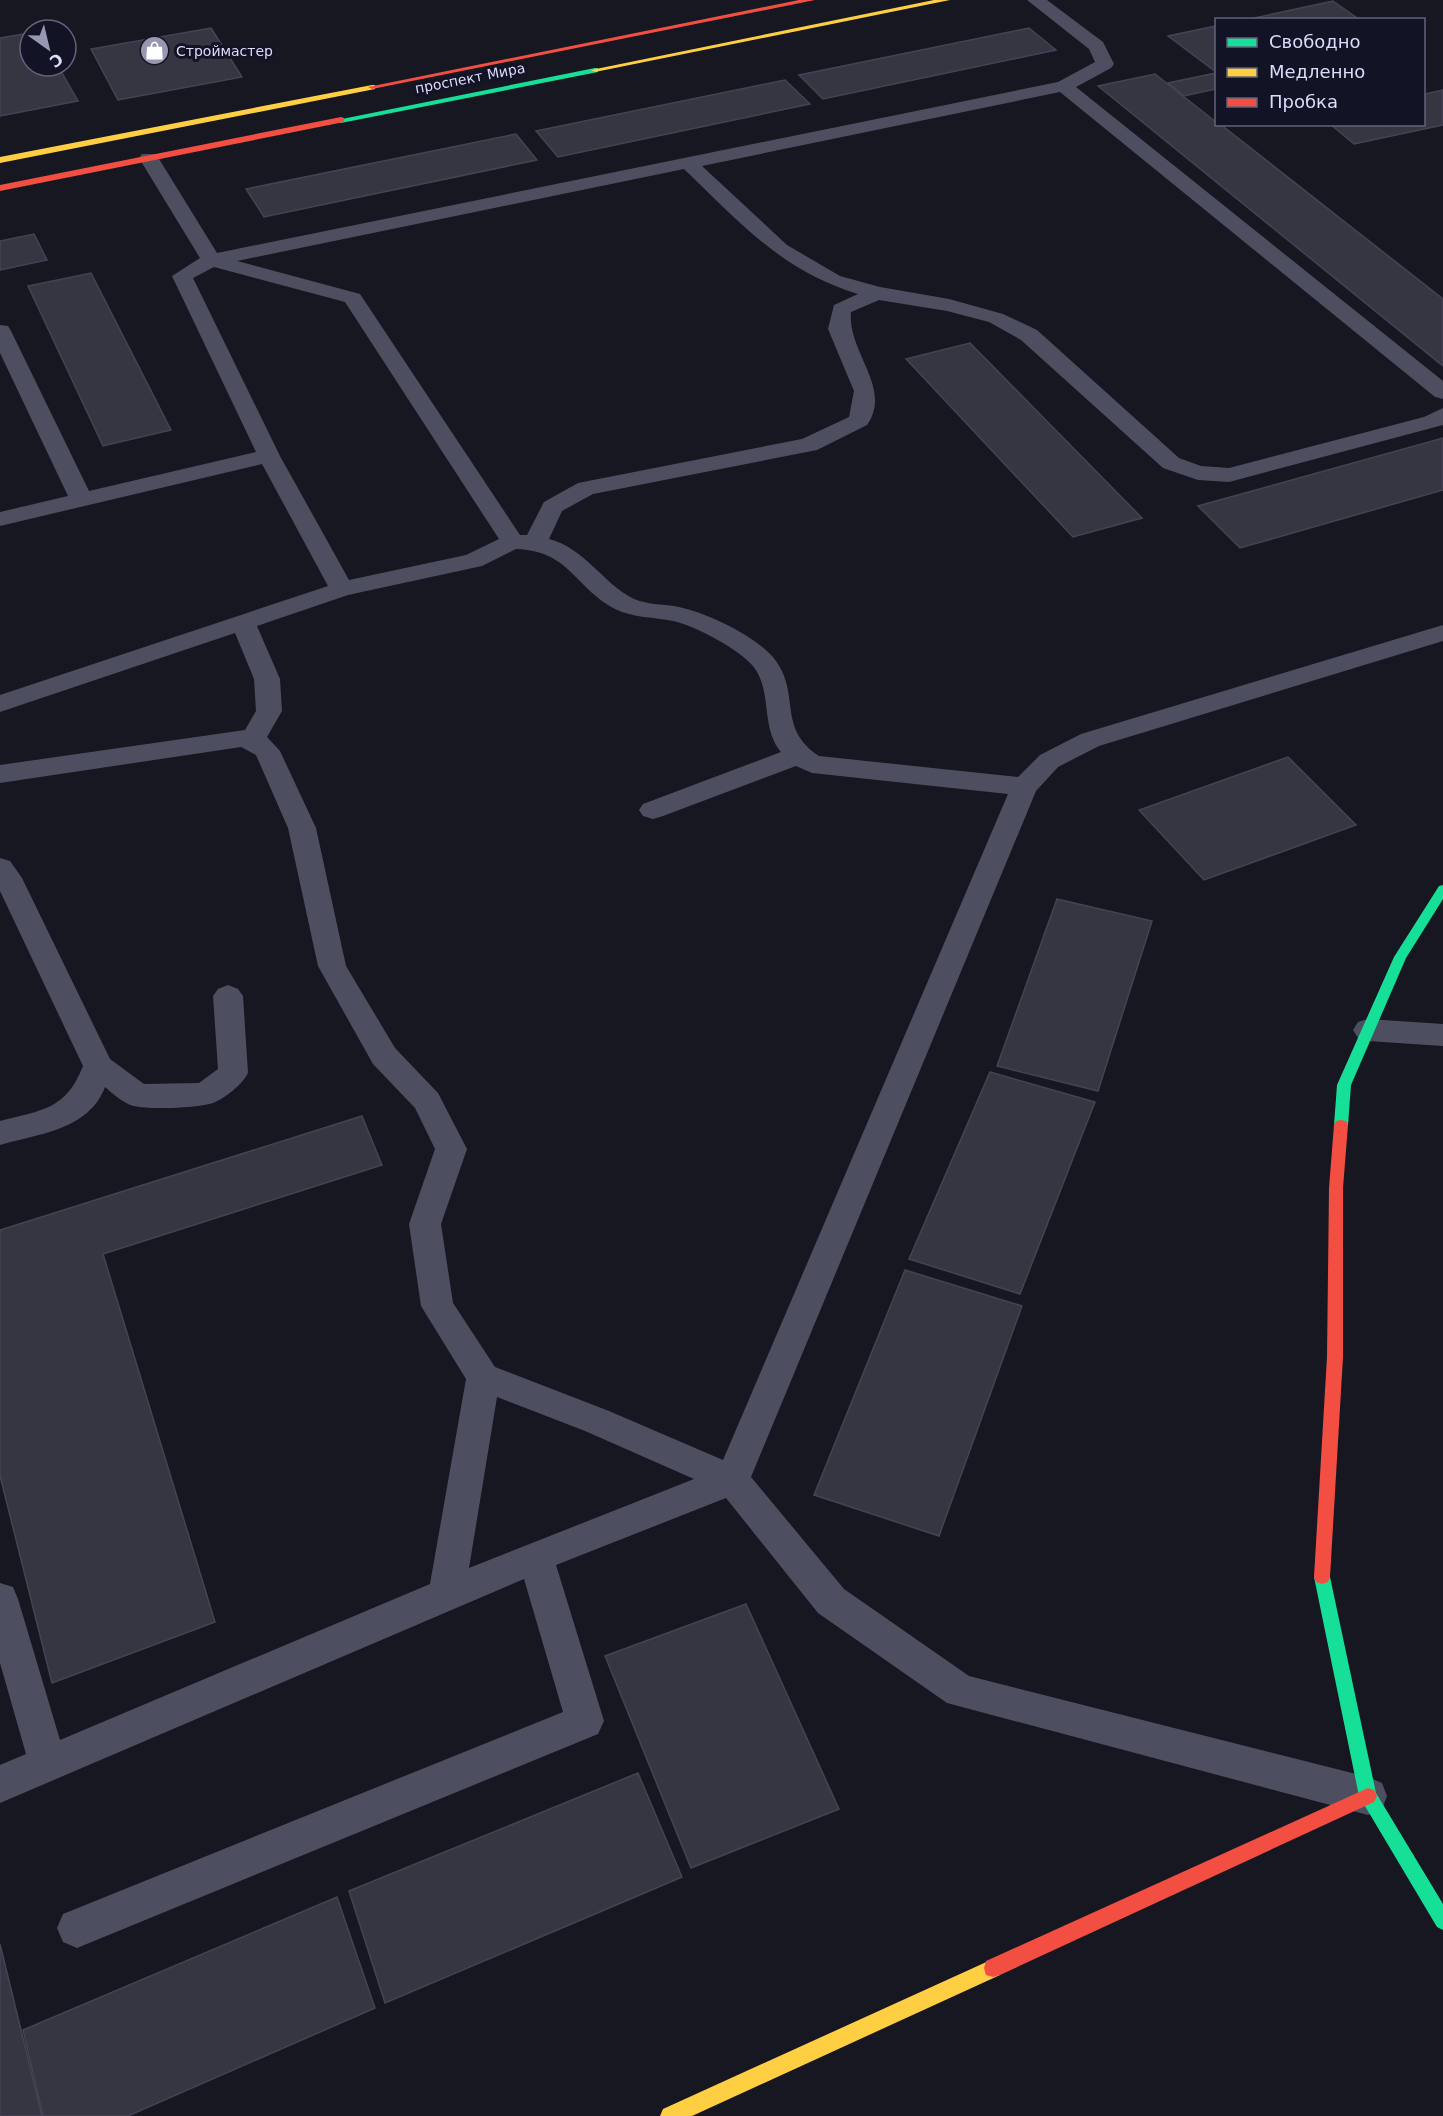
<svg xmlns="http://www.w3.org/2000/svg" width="1443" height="2116" viewBox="0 0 1443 2116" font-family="'DejaVu Sans',sans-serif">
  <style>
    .building { fill: #363643; stroke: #434354; stroke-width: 1.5 }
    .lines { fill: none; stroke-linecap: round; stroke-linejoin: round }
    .lane { fill: #4d4f61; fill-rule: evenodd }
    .fast { fill: #16e098; fill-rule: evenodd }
    .slow { fill: #ffcf43; fill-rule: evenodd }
    .jam { fill: #f24e42; fill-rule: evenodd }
    .labels { text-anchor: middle; stroke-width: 6; stroke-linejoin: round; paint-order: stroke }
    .far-poi-label { font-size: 14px; fill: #dcdcfb; stroke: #131326; text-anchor: start }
    .far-street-label { font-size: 14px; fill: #dcdcfb; stroke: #131326 }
  </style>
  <rect width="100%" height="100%" fill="#171722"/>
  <!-- building -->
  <g class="building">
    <polygon points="1333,1 1360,20 1245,20"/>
    <polygon points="1216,26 1216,72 1168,36"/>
    <polygon points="211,28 242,77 118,100 91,49"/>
    <polygon points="1029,28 1056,50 823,99 799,75"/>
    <polygon points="30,33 30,66 58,66 78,101 0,116 0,38"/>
    <polygon points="1216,73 1216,89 1184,96 1168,83"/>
    <polygon points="1155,74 1216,122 1216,124 1220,124 1443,299 1443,366 1098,86"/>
    <polygon points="785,80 810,104 558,157 536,131"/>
    <polygon points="1443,90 1443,125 1354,144 1330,124 1424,124 1424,94"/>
    <polygon points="516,134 537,160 264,217 246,189"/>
    <polygon points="34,234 47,260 0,270 0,241"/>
    <polygon points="91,273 171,430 103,446 28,286"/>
    <polygon points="970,343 1142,518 1073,537 906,359"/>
    <polygon points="1443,438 1443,490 1240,548 1198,506"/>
    <polygon points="1288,757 1356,825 1204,880 1139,810"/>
    <polygon points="1057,899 1152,921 1098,1091 997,1066"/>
    <polygon points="990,1072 1095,1102 1020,1294 909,1259"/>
    <polygon points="362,1116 382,1165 103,1254 215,1622 52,1683 0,1476 0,1230"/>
    <polygon points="905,1270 1022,1306 939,1536 814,1495"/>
    <polygon points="746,1604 839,1809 691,1868 605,1656"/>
    <polygon points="638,1773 682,1877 385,2003 349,1891"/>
    <polygon points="337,1897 375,2008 128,2116 43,2116 23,2030"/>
    <polygon points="0,1944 42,2116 0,2116"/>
  </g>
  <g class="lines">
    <!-- lane -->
    <g class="lane">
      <path d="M1027,0h20l56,42 11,22 -3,4 -35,19 367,294v18l-8,-2 -375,-305 -358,74 85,79 53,31 40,11 69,12 54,15 34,16 142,128 22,8 28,2 195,-51 19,-9v17l-214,57 -31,-2 -35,-12 -142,-128 -32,-18 -42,-11 -68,-11 -28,12c-4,40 42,76 16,113l-50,25 -224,44 -31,17 -13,28c36,9 53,44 85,60 14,6 31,5 45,8 28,6 74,28 93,49 31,36 3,71 47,100l199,21 22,-22 41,-21 362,-109v16l-344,105 -41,21 -22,24 -285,686 93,112 125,87 399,101 14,6 5,13 -5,13 -14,6 -421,-112 -129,-90 -92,-115 -170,67 48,156 -6,13 -521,214 -14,-6 -6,-14 6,-14 500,-202 -39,-133 -524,224v-38l26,-11 -26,-91v-80l13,4 5,12 42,141 370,-156 36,-205 -45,-73 -12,-82 26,-75 -20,-41 -42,-44 -55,-98 -30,-138 -32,-73 -15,-8 -241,36v-18l245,-35 11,-19 -2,-32 -19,-46 -235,79v-17l328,-109 -66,-122 -262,62v-14l68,-16 -68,-143v-28l8,1 3,5 78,160 167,-39 -84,-176 28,-18 -61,-100 3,-4h14l61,99 841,-171 37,-20 -6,-13zM684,169c55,53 98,102 174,125l-24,11 -6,24 26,62 -5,26 -47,22 -224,44 -34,19 -17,33h-7l-160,-241 -123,-33zM214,267l131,35 154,237 -33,16 -117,25 -69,-124 -87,-178zM516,549c54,2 57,37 99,60 18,9 39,8 58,12 21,4 67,29 80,45 20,25 7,61 28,86l-138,52 -4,6 4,6 10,3 10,-3 133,-50 16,7 196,21 -285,666 -114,-49 -114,-44 -42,-64 -12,-79 26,-75 -29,-56 -43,-45 -49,-82 -30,-138 -36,-77 -13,-14 15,-26 -2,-32 -23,-53 91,-31 134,-29zM497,1397l88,34 109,48 -225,89z"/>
      <path d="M0,858l10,3 12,17 88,181 34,25 55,-1 19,-14 -5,-73 5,-7 10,-4 10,4 5,7 5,77c-6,12 -23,25 -35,30 -15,5 -72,8 -85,1 -8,-4 -16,-11 -23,-17 -16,43 -67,47 -105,58v-24c42,-11 66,-11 83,-55l-83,-175z"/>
      <polygon points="1368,1019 1443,1024 1443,1046 1368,1041 1358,1038 1353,1030 1358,1022"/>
    </g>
    <!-- fast -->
    <g class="fast">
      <polygon points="595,68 598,68 598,72 341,123 337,120"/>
      <polygon points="1443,885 1443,899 1406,958 1351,1085 1348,1125 1346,1129 1336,1129 1334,1125 1337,1085 1394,957 1439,886"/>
      <polygon points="1322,1570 1328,1572 1330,1577 1376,1793 1443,1904 1443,1930 1437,1927 1359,1796 1314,1577 1316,1572"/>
    </g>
    <!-- slow -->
    <g class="slow">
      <polygon points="934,0 950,0 595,72 591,70"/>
      <polygon points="372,85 375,85 375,89 0,163 0,157"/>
      <polygon points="993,1959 1000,1961 1002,1968 1000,1975 692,2116 660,2116 663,2109"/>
    </g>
    <!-- jam -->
    <g class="jam">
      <polygon points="799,0 815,0 372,89 368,87"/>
      <polygon points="341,117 344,118 344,122 0,191 0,185"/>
      <polygon points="1341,1120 1346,1121 1348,1125 1343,1188 1343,1357 1330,1577 1328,1582 1322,1584 1316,1582 1314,1577 1327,1357 1329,1188 1334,1125 1336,1121"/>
      <polygon points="1368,1788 1374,1790 1377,1796 1374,1802 1000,1975 993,1977 986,1975 984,1968 986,1961"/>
    </g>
  </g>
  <!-- icons -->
  <defs>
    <symbol id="shop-disc" viewBox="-11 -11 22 22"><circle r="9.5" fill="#9797af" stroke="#131326"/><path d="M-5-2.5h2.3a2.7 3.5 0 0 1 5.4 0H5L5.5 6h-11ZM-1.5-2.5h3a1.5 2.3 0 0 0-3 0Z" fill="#fff"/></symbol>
  </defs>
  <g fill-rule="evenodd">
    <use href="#shop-disc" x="138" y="34" width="33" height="33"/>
  </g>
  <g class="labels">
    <!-- far-poi labels -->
    <g class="far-poi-label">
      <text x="176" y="56">Строймастер</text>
    </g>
    <!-- far-street labels -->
    <g class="far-street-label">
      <text transform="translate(470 78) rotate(-11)" y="5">проспект Мира</text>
    </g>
  </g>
  <!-- legend -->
  <rect x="1215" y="18" width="210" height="108" fill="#131326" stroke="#63637b" stroke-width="1.5"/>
  <rect x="1227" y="38" width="30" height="9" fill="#16e098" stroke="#63637b" stroke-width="1.5"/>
  <text x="1269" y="48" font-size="18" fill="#dcdcfb">Свободно</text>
  <rect x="1227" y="68" width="30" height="9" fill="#ffcf43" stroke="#63637b" stroke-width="1.5"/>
  <text x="1269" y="78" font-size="18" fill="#dcdcfb">Медленно</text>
  <rect x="1227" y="98" width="30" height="9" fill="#f24e42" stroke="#63637b" stroke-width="1.5"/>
  <text x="1269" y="108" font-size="18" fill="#dcdcfb">Пробка</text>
  <!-- north arrow -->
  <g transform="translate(48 48) rotate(146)"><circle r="28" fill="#131326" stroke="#63637b" stroke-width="1.5"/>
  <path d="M0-4.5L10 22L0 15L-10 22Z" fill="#9797af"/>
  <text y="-9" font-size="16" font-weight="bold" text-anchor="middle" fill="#dcdcfb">С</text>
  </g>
</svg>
